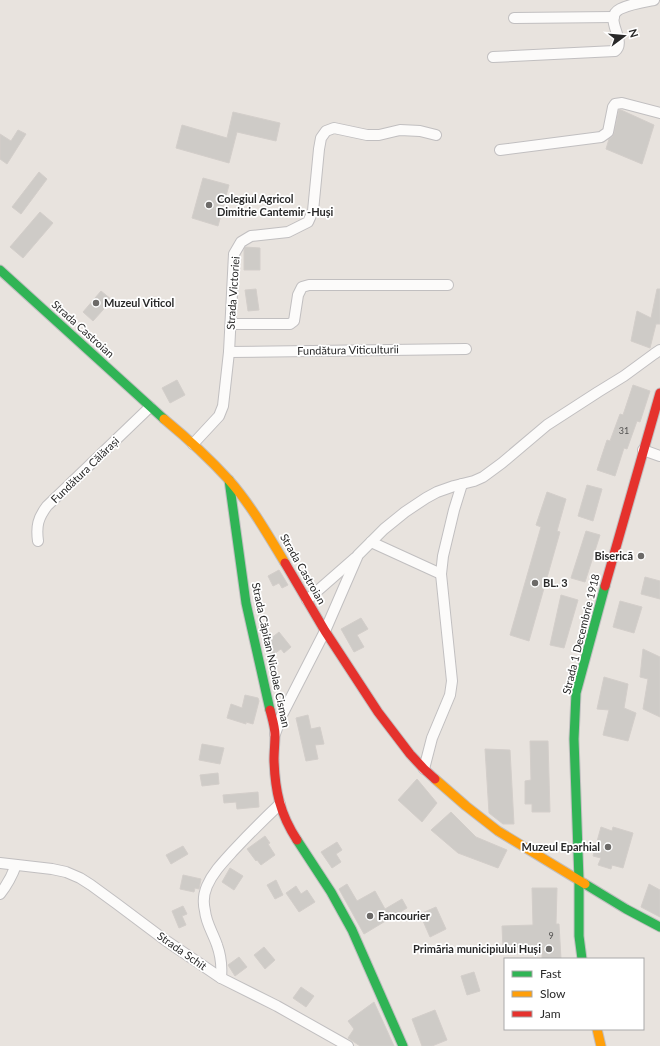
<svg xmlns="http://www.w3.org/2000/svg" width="660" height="1046" viewBox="0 0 660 1046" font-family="Lato,sans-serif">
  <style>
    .building { fill: #cecbc7; stroke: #d3ceca }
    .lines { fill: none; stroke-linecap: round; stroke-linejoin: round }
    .street-casing { stroke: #c1bfc0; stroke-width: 12 }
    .fast-casing { stroke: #c1bfc0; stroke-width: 11 }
    .slow-casing { stroke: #c1bfc0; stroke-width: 11 }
    .jam-casing { stroke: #c1bfc0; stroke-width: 11 }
    .street { stroke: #fcfbfa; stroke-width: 10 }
    .fast { stroke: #30b455; stroke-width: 9 }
    .slow { stroke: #ff9f0a; stroke-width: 9 }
    .jam { stroke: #e5322d; stroke-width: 9 }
    .poi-dot { fill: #6c6a68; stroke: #fff; stroke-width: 1.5 }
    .labels { text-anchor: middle; stroke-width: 3.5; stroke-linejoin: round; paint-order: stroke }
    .number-label { font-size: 9px; fill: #535251 }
    .poi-label { font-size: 11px; font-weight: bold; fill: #292929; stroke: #fff; text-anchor: start }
    .street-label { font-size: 11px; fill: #292929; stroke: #fff }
  </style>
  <rect width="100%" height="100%" fill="#e8e3de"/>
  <!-- building -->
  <g class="building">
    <polygon points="619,110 621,110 654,125 642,164 606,149 609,139 612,137 614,133"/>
    <polygon points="233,112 280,123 276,141 237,132 229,163 176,148 182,125 227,138"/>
    <polygon points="18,130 26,134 7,164 0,159 0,134 11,141"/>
    <polygon points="39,172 47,179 21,214 12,207"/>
    <polygon points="203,178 229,185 218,226 192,218"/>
    <polygon points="40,212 53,223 23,258 10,247"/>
    <polygon points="245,247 260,248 260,270 244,270 244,250"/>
    <polygon points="256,289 259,310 248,311 245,290"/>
    <polygon points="657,289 660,289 660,324 656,324 650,348 631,341 637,311 651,318"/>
    <polygon points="101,291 112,300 93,321 83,312"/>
    <polygon points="177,380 185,395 170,403 162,388"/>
    <polygon points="633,385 650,391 640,422 637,421 627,449 624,448 615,476 597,470 607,440 610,441 620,414 623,415"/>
    <polygon points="587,485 602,489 593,521 578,516"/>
    <polygon points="547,492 566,499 557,531 560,532 529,641 510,635 541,527 536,525"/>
    <polygon points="586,531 600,535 585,582 571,578"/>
    <polygon points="279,570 288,585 282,588 279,583 273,586 268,576"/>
    <polygon points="645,577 660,581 660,599 641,594"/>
    <polygon points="561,595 578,600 564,648 550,645"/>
    <polygon points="620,601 642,607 634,633 613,627"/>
    <polygon points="361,618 368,629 357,635 364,647 354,652 341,629"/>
    <polygon points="279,632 291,647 284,653 281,649 271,656 265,648 264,644"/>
    <polygon points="643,649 660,657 660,717 643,709 648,679 640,677"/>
    <polygon points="604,677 628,684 624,708 636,713 628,741 603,735 609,710 597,709"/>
    <polygon points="245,695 258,698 259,701 253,724 246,722 246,724 227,718 231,704 242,708"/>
    <polygon points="308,715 311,729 320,727 324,744 315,745 318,759 306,761 296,718"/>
    <polygon points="530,741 548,741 550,812 532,812 532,804 525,804 525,781 531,780"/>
    <polygon points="202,744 224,748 220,764 199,760"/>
    <polygon points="485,749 510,750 514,824 503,824 489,813"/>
    <polygon points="218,773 219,784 202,786 200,775"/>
    <polygon points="417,779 437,803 422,822 398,800"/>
    <polygon points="258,792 259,807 237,809 236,802 224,803 223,795"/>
    <polygon points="451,812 476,837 507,850 498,868 458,853 431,830"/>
    <polygon points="601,827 612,831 613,827 633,833 623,868 612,865 611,869 598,865 601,858 593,856"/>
    <polygon points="265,836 270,843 268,844 275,855 261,865 257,860 256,861 247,849"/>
    <polygon points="337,842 342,850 336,854 341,862 332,868 321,852"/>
    <polygon points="183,846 188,854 171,864 166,855"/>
    <polygon points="230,868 243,876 234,890 222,882"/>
    <polygon points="183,875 201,879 199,889 195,888 194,892 180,889"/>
    <polygon points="276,880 283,895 275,899 267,885"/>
    <polygon points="347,884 357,901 375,891 385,909 402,899 407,908 364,934 339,889"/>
    <polygon points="649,884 660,890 660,917 641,907"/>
    <polygon points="296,886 301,894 307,890 315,902 299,912 286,893"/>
    <polygon points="532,888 557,888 556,924 559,924 561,959 542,959 542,947 503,948 502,926 533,925"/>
    <polygon points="183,906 187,914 182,916 186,925 179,928 172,911"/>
    <polygon points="436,907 446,929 430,937 420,914"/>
    <polygon points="264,947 275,960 265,969 254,955"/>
    <polygon points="239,957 247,967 235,976 228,965"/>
    <polygon points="474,972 480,991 467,995 461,976"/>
    <polygon points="301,987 314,996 306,1007 293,998"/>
    <polygon points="374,1002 394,1046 360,1046 348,1038 354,1029 348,1021"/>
    <polygon points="435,1010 447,1040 432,1046 422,1046 412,1019"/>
  </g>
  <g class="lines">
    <defs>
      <g id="street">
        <polyline points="514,18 614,17"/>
        <path d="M493,57l122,-6c13,-10 -13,-33 5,-42 10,-5 23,-7 34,-9"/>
        <polyline points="500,150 601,137 608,132 613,107 615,104 622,103 660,113"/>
        <polyline points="231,324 290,324 294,321 298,295 302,287 309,285 448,285"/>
        <polyline points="229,352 466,349"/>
        <polyline points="193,444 219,416 223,406 229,352 234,254 241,242 251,236 288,232 308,222 313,211 319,149 321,138 326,131 334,128 367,135 379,135 400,130 420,131 436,135"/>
        <polyline points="643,450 660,456"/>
        <path d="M38,541c-2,-15 0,-23 9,-35l103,-99"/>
        <polyline points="371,542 441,574"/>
        <polyline points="307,600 355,558"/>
        <polyline points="275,734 282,715 325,631 358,555 384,529 405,512 426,498 437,492 454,486 474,481 483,477 502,463 547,425 598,392 624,376 654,354 660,350"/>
        <polyline points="424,769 432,738 450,695 452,681 441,574 443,556 454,510 462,484"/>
        <polyline points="0,863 52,869 66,872 80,878 91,885 117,904 165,940 221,978 277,1006 348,1046"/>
        <path d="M0,894c7,-9 12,-18 16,-29"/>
        <path d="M221,978c1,-11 0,-22 -4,-33 -4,-12 -11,-22 -12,-34 -2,-8 -1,-18 2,-25 6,-14 17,-25 27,-36 15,-16 30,-31 46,-46"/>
      </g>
      <g id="fast">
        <polyline points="0,270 164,419"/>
        <polyline points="229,480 246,603 270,710"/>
        <polyline points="297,840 331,892 352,930 403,1046"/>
        <polyline points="585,884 626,909 660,927"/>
        <polyline points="582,959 579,936 579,880 574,739 576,693 605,586"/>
      </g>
      <g id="slow">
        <path d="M164,419c23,19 45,39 65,61 22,25 39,55 56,83"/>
        <polyline points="435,779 466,806 498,831 585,884"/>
        <polyline points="597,1029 601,1046"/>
      </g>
      <g id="jam">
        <polyline points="285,563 325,631 378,712 410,754 424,769 435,779"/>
        <polyline points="605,586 660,393"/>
        <path d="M270,710c2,8 5,17 5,25 0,8 -1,17 -1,25 1,31 6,54 23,80"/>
      </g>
    </defs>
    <!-- street casing -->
    <use href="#street" class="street-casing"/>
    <!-- fast casing -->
    <use href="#fast" class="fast-casing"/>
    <!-- slow casing -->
    <use href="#slow" class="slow-casing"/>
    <!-- jam casing -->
    <use href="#jam" class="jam-casing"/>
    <!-- street -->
    <use href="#street" class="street"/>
    <!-- fast -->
    <use href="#fast" class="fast"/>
    <!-- slow -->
    <use href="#slow" class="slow"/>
    <!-- jam -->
    <use href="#jam" class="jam"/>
  </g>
  <!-- markers -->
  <g class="poi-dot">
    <circle cx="209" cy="205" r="4"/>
    <circle cx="96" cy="303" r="4"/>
    <circle cx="641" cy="556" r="4"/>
    <circle cx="535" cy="583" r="4"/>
    <circle cx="608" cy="847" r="4"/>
    <circle cx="370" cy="916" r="4"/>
    <circle cx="549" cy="949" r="4"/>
  </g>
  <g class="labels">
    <!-- number labels -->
    <g class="number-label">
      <text x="624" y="434">31</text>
      <text x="551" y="939">9</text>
    </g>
    <!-- poi labels -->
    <g class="poi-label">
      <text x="217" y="203">Colegiul Agricol<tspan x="217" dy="13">Dimitrie Cantemir -Huși</tspan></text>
      <text x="104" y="307">Muzeul Viticol</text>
      <text x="633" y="560" text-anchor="end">Biserică</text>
      <text x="543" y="587">BL. 3</text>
      <text x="600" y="851" text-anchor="end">Muzeul Eparhial</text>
      <text x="378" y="920">Fancourier</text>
      <text x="541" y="953" text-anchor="end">Primăria municipiului Huși</text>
    </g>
    <!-- street labels -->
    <g class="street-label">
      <text transform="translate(233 293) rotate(-86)" y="4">Strada Victoriei</text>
      <text transform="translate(83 329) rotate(42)" y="4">Strada Castroian</text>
      <text transform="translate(348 350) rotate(-1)" y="4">Fundătura Viticulturii</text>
      <text transform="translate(85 470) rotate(-44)" y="4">Fundătura Călărași</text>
      <text transform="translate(303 569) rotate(60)" y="4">Strada Castroian</text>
      <text transform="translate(581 634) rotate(-76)" y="4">Strada 1 Decembrie 1918</text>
      <text transform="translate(271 655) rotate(78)" y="4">Strada Căpitan Nicolae Cisman</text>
      <text transform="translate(182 951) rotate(35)" y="4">Strada Schit</text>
    </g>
  </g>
  <!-- legend -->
  <rect x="504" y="958" width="140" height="72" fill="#ffffff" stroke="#a9a9a9"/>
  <rect x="512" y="971" width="20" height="6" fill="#30b455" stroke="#a9a9a9"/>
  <text x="540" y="978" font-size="12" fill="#292929">Fast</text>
  <rect x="512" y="991" width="20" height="6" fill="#ff9f0a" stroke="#a9a9a9"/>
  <text x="540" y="998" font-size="12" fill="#292929">Slow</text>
  <rect x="512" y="1011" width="20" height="6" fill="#e5322d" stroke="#a9a9a9"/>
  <text x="540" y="1018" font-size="12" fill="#292929">Jam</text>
  <!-- north arrow -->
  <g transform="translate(624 36) rotate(74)" stroke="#ffffff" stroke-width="3" paint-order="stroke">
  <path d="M0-3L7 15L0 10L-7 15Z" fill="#292929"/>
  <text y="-6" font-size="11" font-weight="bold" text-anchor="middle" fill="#292929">N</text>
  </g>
</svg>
